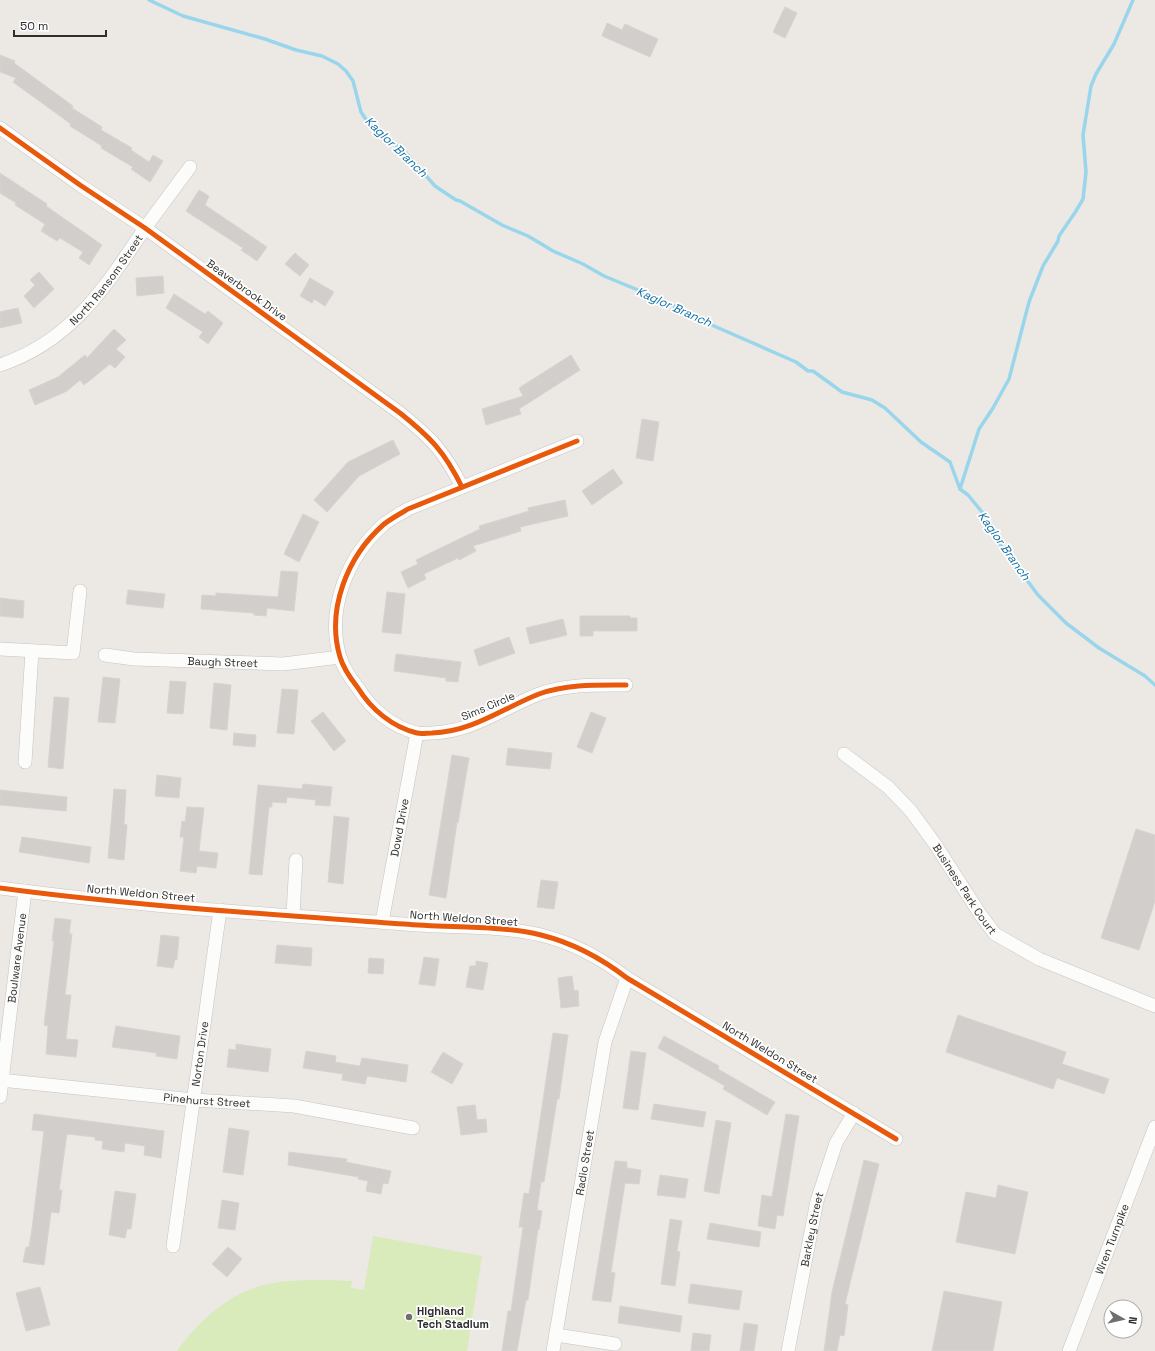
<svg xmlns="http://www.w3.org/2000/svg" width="1155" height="1351" viewBox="0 0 1155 1351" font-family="'Space Grotesk',sans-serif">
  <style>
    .pitch { fill: #d9eabb }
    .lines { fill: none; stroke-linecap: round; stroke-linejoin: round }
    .stream { stroke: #99d6ec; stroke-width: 3.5 }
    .building { fill: #d1cecb; stroke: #d7d4d0 }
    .minor-casing { stroke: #c5c4c5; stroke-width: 14 }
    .minor { stroke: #fcfcfb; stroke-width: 13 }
    .cycleway-casing { stroke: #fff; stroke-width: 8 }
    .cycleway { stroke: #e8590c; stroke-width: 5 }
    .poi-dot { fill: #706f6e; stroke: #fff; stroke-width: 1.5 }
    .labels { text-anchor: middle; stroke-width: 3.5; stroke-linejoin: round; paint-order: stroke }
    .street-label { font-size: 11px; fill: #2e2e2e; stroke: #fff }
    .poi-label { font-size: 11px; font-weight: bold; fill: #2e2e2e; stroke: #fff; text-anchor: start }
    .water-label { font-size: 12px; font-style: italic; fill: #0d6fa3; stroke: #fff }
  </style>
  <rect width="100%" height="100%" fill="#ece8e4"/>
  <!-- pitch -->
  <path class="pitch" d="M373,1236l109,20 -15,95h-290c20,-28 49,-55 83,-65 29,-8 63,-6 92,-5l-1,7 13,2z"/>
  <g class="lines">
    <!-- stream -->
    <g class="stream">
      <polyline points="149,0 183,16 265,39 296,50 322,56 338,64 346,71 353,81 361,112 367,121 379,133 405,152 435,186 456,200 460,201 502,225 528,236 553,251 583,264 604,276 638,290 655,299 677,307 698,319 796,362 808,371 813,371 842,392 872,400 885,408 921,442 950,462 960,489 968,495 987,518 997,540 1038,595 1066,623 1099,648 1145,676 1155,685"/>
      <polyline points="960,489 979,429 993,408 1009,379 1029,302 1043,266 1058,241 1059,236 1076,211 1083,199 1086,172 1083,135 1091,86 1096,74 1114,44 1133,0"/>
    </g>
  </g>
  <!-- building -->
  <g class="building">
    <polygon points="785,7 797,13 785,38 773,32"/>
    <polygon points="607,23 622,30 625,24 658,39 650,57 602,36"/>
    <polygon points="0,55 15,61 14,63 73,106 72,108 102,127 101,130 132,148 131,150 149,162 153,155 163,161 150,182 131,169 133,167 101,148 102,146 70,126 71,124 13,82 16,78 0,72"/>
    <polygon points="0,173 47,204 46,206 102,245 89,265 79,258 83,252 60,238 57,241 41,231 45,224 15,205 16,203 0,193"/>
    <polygon points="199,190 209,196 205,205 267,247 257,261 241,250 243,248 186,211"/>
    <polygon points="295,253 309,265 300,276 285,264"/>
    <polygon points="39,272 54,289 34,308 24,296 35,285 30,280"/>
    <polygon points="163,276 164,293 137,296 136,278"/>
    <polygon points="310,278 334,292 325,306 314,299 312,303 300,296"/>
    <polygon points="174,294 205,314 208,311 223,323 208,344 199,337 203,332 166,308"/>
    <polygon points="18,308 22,323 0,328 0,312"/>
    <polygon points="114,329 126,340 116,349 125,357 115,368 110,364 84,385 80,380 67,391 35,405 29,390 58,377 85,355 87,358"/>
    <polygon points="571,355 580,370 519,409 521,414 486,425 482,409 523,396 519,388"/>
    <polygon points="642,419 659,422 653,461 636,458"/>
    <polygon points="393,440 400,454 359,476 327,512 314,500 348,462"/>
    <polygon points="613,469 623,483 592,505 582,491"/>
    <polygon points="565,500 568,516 520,527 521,531 473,546 476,551 459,560 458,558 424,574 426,579 408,588 401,572 418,564 416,560 480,529 479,526 529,511 528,508"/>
    <polygon points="303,514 319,522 299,562 284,554"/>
    <polygon points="281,571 298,572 294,611 267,608 266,616 254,615 254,613 201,609 202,595 216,596 216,593 278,597"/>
    <polygon points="128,590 165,594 163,608 126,604"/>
    <polygon points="387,592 405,594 401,634 382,632"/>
    <polygon points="0,598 24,601 23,618 0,616"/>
    <polygon points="580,616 630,616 630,618 637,618 637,631 593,631 593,636 580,636"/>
    <polygon points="563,619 567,635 530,644 526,628"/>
    <polygon points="509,637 515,653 479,666 474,650"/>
    <polygon points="396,654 461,662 458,682 446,681 446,678 394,671"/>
    <polygon points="103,677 120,679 115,723 98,722"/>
    <polygon points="170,681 186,682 183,714 167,713"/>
    <polygon points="214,683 231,685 227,730 210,728"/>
    <polygon points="282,689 298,690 294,734 277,733"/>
    <polygon points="54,697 69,698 63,769 48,767"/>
    <polygon points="323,712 346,741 334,751 311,721"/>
    <polygon points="591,712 606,718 592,753 577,747"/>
    <polygon points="234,733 256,735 255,747 233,745"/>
    <polygon points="508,748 552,753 550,769 506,765"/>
    <polygon points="452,755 469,758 458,823 457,822 446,898 429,895"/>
    <polygon points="157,775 181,778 179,798 155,796"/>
    <polygon points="303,784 332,787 330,806 315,805 316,800 287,797 286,803 272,802 272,807 269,807 262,875 249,874 258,785 302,789"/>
    <polygon points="114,789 126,790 124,824 127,825 124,860 108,858"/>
    <polygon points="0,790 67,797 66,811 0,805"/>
    <polygon points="187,807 204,808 199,851 218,853 216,868 197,866 196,873 180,871 184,837 180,837 182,821 185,822"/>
    <polygon points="334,816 349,818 343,884 328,882"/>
    <polygon points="1136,829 1155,835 1155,901 1139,950 1101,938"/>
    <polygon points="22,837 91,847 89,863 19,852"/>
    <polygon points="541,880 558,882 554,909 537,907"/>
    <polygon points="55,918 71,920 69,934 72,934 65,995 71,995 66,1039 78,1040 76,1057 46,1054 48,1026 44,1025 54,941 52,941"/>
    <polygon points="161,935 179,937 177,960 175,959 173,968 157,966"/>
    <polygon points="277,945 312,948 311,966 275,963"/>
    <polygon points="424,957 439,959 435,986 419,984"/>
    <polygon points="369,958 384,959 383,974 368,973"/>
    <polygon points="476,961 488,963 483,990 466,987 470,966 476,966"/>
    <polygon points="572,976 574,991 578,990 579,1006 561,1008 558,978"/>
    <polygon points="958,1015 1066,1052 1062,1064 1109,1079 1104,1094 1057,1078 1053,1089 946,1052"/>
    <polygon points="116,1026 180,1036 177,1059 156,1056 157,1053 112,1047"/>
    <polygon points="553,1033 568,1035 559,1099 557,1099 544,1182 541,1182 537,1210 542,1211 539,1230 538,1229 528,1300 526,1300 517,1351 502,1351 508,1311 511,1311 523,1227 519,1227 524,1193 529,1194"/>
    <polygon points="664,1036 719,1066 718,1069 775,1102 767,1115 723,1089 725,1086 658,1048"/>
    <polygon points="236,1044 271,1049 268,1072 227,1067 229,1049 236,1050"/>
    <polygon points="306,1051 336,1056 335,1062 360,1066 362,1058 408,1065 406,1082 367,1076 365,1084 342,1080 343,1074 303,1068"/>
    <polygon points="631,1051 646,1053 638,1110 623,1108"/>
    <polygon points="443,1052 463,1064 452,1084 431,1072"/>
    <polygon points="654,1104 706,1112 703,1127 651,1119"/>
    <polygon points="475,1105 477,1120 486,1119 487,1132 461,1135 457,1107"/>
    <polygon points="34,1114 164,1131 161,1158 144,1155 145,1146 125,1143 124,1152 102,1149 103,1141 95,1140 95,1137 67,1134 59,1190 62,1190 59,1213 51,1212 44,1265 23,1262 26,1247 29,1247 32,1229 44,1131 32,1130"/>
    <polygon points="786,1114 799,1116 783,1216 777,1215 775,1229 758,1226 762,1195 772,1197"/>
    <polygon points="716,1120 731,1123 719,1194 704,1191"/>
    <polygon points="229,1128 249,1131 243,1175 223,1172"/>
    <polygon points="289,1152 347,1159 346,1162 391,1171 388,1184 383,1183 381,1194 366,1191 368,1181 358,1179 359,1177 288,1165"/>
    <polygon points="864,1160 879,1164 845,1304 848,1305 844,1336 840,1335 837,1351 824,1351 832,1292"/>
    <polygon points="615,1161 627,1162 627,1168 641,1170 639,1184 625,1183 611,1272 615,1273 611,1302 592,1300"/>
    <polygon points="660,1175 688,1179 685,1198 657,1195"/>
    <polygon points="998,1185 1028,1192 1015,1254 956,1242 966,1192 996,1198"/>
    <polygon points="115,1191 136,1194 131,1229 127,1229 125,1238 109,1235"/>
    <polygon points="222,1200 239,1203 235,1230 218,1228"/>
    <polygon points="670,1219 682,1221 677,1251 680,1252 675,1286 661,1284"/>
    <polygon points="710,1223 761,1232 759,1247 707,1239"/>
    <polygon points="228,1247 242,1259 227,1277 212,1264"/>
    <polygon points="691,1284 742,1291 739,1310 688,1303"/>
    <polygon points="40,1287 50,1325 26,1331 16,1293"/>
    <polygon points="944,1291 1002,1302 993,1351 932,1351"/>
    <polygon points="620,1306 682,1316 680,1332 618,1323"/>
    <polygon points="744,1323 758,1325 754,1351 740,1351"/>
    <polygon points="693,1333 711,1335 709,1351 691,1351"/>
  </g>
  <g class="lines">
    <defs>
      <g id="minor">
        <path d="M0,128l80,57 65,43 255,185c31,25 44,38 62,74"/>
        <path id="s1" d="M0,365c70,-23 104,-76 143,-134 15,-21 31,-42 47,-64"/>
        <path d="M577,441l-169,68c-8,5 -18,10 -25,16 -36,32 -57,85 -43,132 3,11 11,22 18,31 13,21 34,39 59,45 4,1 10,0 15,0 40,-1 71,-25 107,-39 28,-10 58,-9 87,-9"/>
        <polyline points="0,649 73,653 80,591"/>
        <path id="s2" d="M105,655l29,4 149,5 57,-7"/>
        <path id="s3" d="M844,754l44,33 23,24 24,33 45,70 15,20 44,25 116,47"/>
        <polyline points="25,762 32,651"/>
        <path d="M0,888c134,18 269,26 404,36 43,4 96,1 137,11 32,8 60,23 86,43l269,161"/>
        <polyline points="293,915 296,860"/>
        <path id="s4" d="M382,922l35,-189"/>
        <path id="s5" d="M0,1080l194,20 100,6 119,22"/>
        <path id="s6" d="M0,1097l25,-206"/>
        <path id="s7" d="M173,1246l47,-336"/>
        <polyline points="556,1335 615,1344"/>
        <path id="s8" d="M553,1351l52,-309 22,-64"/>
        <path id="s9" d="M788,1351l29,-150 19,-58 18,-30"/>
        <path id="s10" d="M1069,1351l86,-224"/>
      </g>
    </defs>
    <!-- minor casing -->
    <use href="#minor" class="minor-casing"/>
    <!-- minor -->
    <use href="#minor" class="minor"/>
    <defs>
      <g id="cycleway">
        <path d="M0,128l80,57 65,43 255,185c31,25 44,38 62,74"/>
        <path d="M577,441l-169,68c-8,5 -18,10 -25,16 -36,32 -57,85 -43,132 3,11 11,22 18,31 13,21 34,39 59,45 4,1 10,0 15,0 40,-1 71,-25 107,-39 28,-10 58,-9 87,-9"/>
        <path d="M0,888c134,18 269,26 404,36 43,4 96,1 137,11 32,8 60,23 86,43l269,161"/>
      </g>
    </defs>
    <!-- cycleway casing -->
    <use href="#cycleway" class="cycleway-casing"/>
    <!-- cycleway -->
    <use href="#cycleway" class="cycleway"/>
  </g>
  <!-- markers -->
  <circle class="poi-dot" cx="409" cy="1317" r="4"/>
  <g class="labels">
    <!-- street labels -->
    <g class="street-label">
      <text dy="4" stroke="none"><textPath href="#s1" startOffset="139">North Ransom Street</textPath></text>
      <text transform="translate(247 290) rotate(36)" y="4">Beaverbrook Drive</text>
      <text dy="4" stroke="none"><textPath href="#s2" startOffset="118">Baugh Street</textPath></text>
      <text transform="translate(488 706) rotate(-23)" y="4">Sims Circle</text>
      <text dy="4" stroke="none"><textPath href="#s4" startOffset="96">Dowd Drive</textPath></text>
      <text dy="4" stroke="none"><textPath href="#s3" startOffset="183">Business Park Court</textPath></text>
      <text transform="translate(141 893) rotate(5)" y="4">North Weldon Street</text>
      <text transform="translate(464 918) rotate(4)" y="4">North Weldon Street</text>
      <text dy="4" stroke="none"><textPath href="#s6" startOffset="140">Boulware Avenue</textPath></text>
      <text transform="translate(770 1052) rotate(31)" y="4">North Weldon Street</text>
      <text dy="4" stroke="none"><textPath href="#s7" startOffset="194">Norton Drive</textPath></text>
      <text dy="4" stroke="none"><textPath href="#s5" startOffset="208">Pinehurst Street</textPath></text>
      <text dy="4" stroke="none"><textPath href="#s8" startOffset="191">Radio Street</textPath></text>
      <text dy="4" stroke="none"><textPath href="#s9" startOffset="124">Barkley Street</textPath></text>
      <text dy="4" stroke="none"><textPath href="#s10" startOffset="120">Wren Turnpike</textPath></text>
    </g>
    <!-- poi labels -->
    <g class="poi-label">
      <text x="417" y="1315">Highland<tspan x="417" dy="13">Tech Stadium</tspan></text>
    </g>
    <!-- water labels -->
    <g class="water-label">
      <text transform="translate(396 147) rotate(44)" y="4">Kaglor Branch</text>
      <text transform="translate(674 307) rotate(24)" y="4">Kaglor Branch</text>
      <text transform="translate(1004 546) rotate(55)" y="4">Kaglor Branch</text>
    </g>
  </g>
  <!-- north arrow -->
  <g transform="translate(1123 1319) rotate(98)"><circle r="19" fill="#ffffff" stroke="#ababab"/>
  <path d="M0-3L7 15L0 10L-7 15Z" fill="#706f6e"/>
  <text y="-6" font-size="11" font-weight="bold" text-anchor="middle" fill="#2e2e2e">N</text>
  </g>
  <!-- scale -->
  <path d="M14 30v6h92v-6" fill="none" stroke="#2e2e2e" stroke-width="2"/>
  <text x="20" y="30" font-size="12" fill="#2e2e2e" stroke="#ffffff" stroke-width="3" paint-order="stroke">50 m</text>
</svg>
